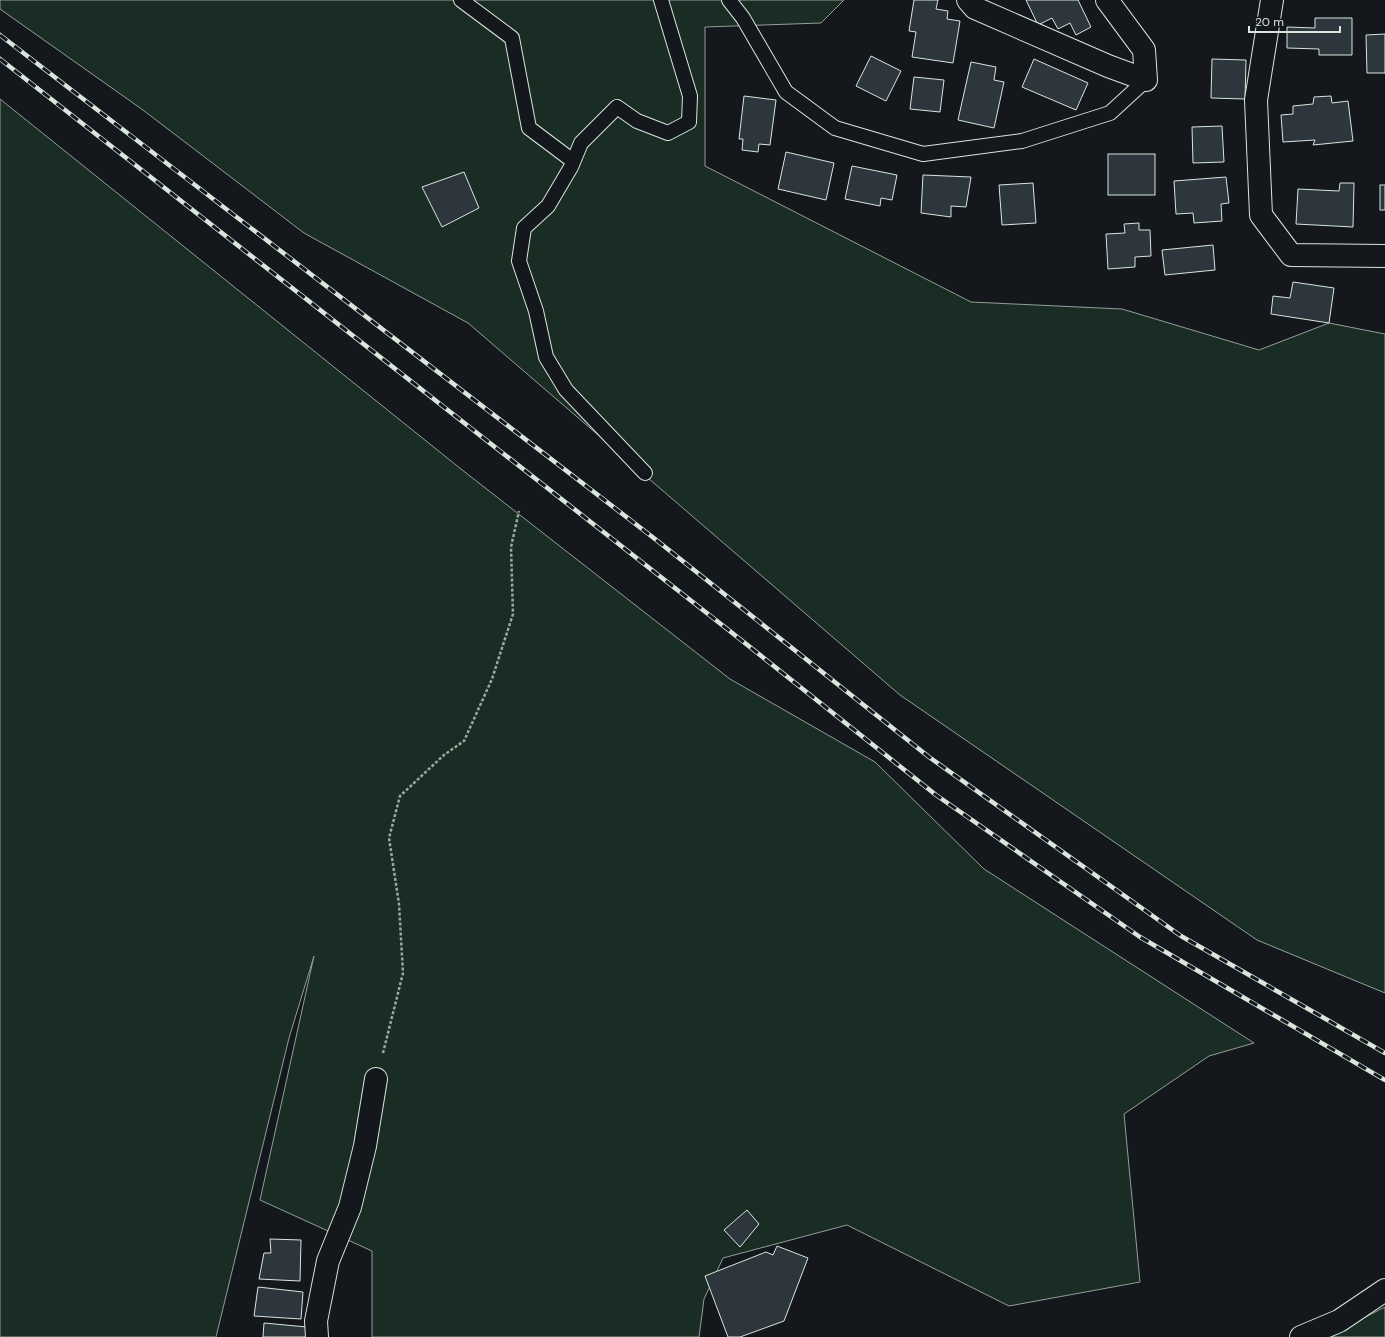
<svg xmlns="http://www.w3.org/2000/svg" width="1385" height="1337" viewBox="0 0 1385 1337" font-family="'DM Sans',sans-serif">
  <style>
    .green { fill: #1a2d24; stroke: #939e99 }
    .building { fill: #2c363c; stroke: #d8e6dc }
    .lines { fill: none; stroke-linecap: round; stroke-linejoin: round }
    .lane-casing { stroke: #d8e6dc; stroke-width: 16 }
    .street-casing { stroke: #d8e6dc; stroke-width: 24 }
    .path { stroke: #9da8a2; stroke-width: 2.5; stroke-dasharray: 3 2; stroke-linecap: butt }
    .lane { stroke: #14181c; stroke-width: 14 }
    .street { stroke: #14181c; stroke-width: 22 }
    .rail-casing { stroke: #d8e6dc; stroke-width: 4.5 }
    .rail { stroke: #14181c; stroke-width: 3; stroke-dasharray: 9; stroke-linecap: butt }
  </style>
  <rect width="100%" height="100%" fill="#14181c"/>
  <!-- green -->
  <g class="green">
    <polygon points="0,0 844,0 821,23 705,27 705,166 971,302 1122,309 1259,350 1329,323 1385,334 1385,993 1257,940 900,695 468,323 304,233 143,110 0,9"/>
    <polygon points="0,99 461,469 730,679 875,762 984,869 1254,1043 1209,1056 1124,1114 1140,1282 1009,1306 847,1225 723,1258 704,1299 699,1337 372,1337 372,1251 260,1200 314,956 289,1038 216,1337 0,1337"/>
    <polygon points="1385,1307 1385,1337 1326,1337"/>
  </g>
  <!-- building -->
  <g class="building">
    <polygon points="914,0 938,0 936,9 948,11 947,19 960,21 953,63 912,57 916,32 909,31"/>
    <polygon points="1026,0 1078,0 1091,27 1076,35 1070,23 1058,29 1052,18 1038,25"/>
    <polygon points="1315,18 1352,18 1352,55 1319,55 1319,49 1287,48 1287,27 1315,28"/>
    <polygon points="1385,34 1385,73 1367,73 1366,35"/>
    <polygon points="871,56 901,71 886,101 856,86"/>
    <polygon points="1034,59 1088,83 1076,110 1022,87"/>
    <polygon points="1212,59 1246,60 1245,99 1211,98"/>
    <polygon points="971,62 996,67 994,80 1004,82 994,128 958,120"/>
    <polygon points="914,77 944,80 940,112 910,109"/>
    <polygon points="744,96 776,100 770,145 759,144 758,152 742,150 743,139 739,139"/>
    <polygon points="1331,96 1332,103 1348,101 1353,141 1313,145 1315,140 1283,142 1281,115 1293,114 1293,106 1313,104 1314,97"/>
    <polygon points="1222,126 1224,162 1193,163 1192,127"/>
    <polygon points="786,152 834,163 826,200 778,189"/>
    <rect x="1108" y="154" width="47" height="41"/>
    <polygon points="852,166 897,175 892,200 881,198 880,206 845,199"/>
    <polygon points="464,172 479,208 442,227 422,187"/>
    <polygon points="923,175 971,177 966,207 951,206 951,217 921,213"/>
    <polygon points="1226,177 1229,203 1221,204 1222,221 1194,223 1193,213 1176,214 1174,181"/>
    <polygon points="1033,183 1036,223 1002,225 999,185"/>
    <polygon points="1340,183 1354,183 1353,227 1296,224 1298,189 1339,191"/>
    <rect x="1380" y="185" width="5" height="25"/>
    <polygon points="1139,223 1139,230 1150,230 1151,256 1135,257 1135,267 1108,269 1106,234 1125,233 1124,224"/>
    <polygon points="1213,245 1215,270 1165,275 1162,250"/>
    <polygon points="1293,282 1334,288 1329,323 1271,314 1273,296 1290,298"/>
    <polygon points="747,1210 759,1224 740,1247 724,1230"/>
    <polygon points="270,1239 301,1240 300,1281 259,1279 264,1253 271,1253"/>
    <polygon points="777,1246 808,1258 784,1321 740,1337 728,1337 705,1276 766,1252 773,1255"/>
    <polygon points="258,1287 303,1292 301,1319 254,1316"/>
    <polygon points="264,1323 307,1327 306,1337 263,1337"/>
  </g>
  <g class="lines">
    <defs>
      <g id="lane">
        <polyline points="461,0 512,38 529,128 573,161"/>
        <polyline points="729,0 743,18 786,92 835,128 923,154 1022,141 1110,113 1146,80"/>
        <polyline points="645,473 566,390 546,357 536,311 519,261 524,228 548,206 571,167 581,143 617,107 637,121 668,133 689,122 690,96 661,0"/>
      </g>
      <g id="street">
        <polyline points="968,0 975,8 1108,66 1146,80 1144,50 1107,0"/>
        <polyline points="1272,0 1256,100 1261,215 1291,255 1385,256"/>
        <polyline points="317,1337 316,1321 328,1261 350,1207 365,1146 376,1079"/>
        <polyline points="1301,1337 1339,1321 1385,1290"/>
      </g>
    </defs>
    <!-- lane casing -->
    <use href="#lane" class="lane-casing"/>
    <!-- street casing -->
    <use href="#street" class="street-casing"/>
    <!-- path -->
    <polyline class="path" points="383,1053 403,973 399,904 389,838 400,796 444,755 464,741 492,679 513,614 511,547 519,511"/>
    <!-- lane -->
    <use href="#lane" class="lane"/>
    <!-- street -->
    <use href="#street" class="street"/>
    <defs>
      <g id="rail">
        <polyline points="0,35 655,539 929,757 1181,936 1385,1053"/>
        <polyline points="0,59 731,632 936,795 1140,937 1385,1080"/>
      </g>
    </defs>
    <!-- rail casing -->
    <use href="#rail" class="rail-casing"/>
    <!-- rail -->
    <use href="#rail" class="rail"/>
  </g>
  <!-- scale -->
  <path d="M1249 26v6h91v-6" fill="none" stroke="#d8e6dc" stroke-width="2"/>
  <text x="1255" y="26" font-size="12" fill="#d8e6dc" stroke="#14181c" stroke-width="3" paint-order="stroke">20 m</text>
</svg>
